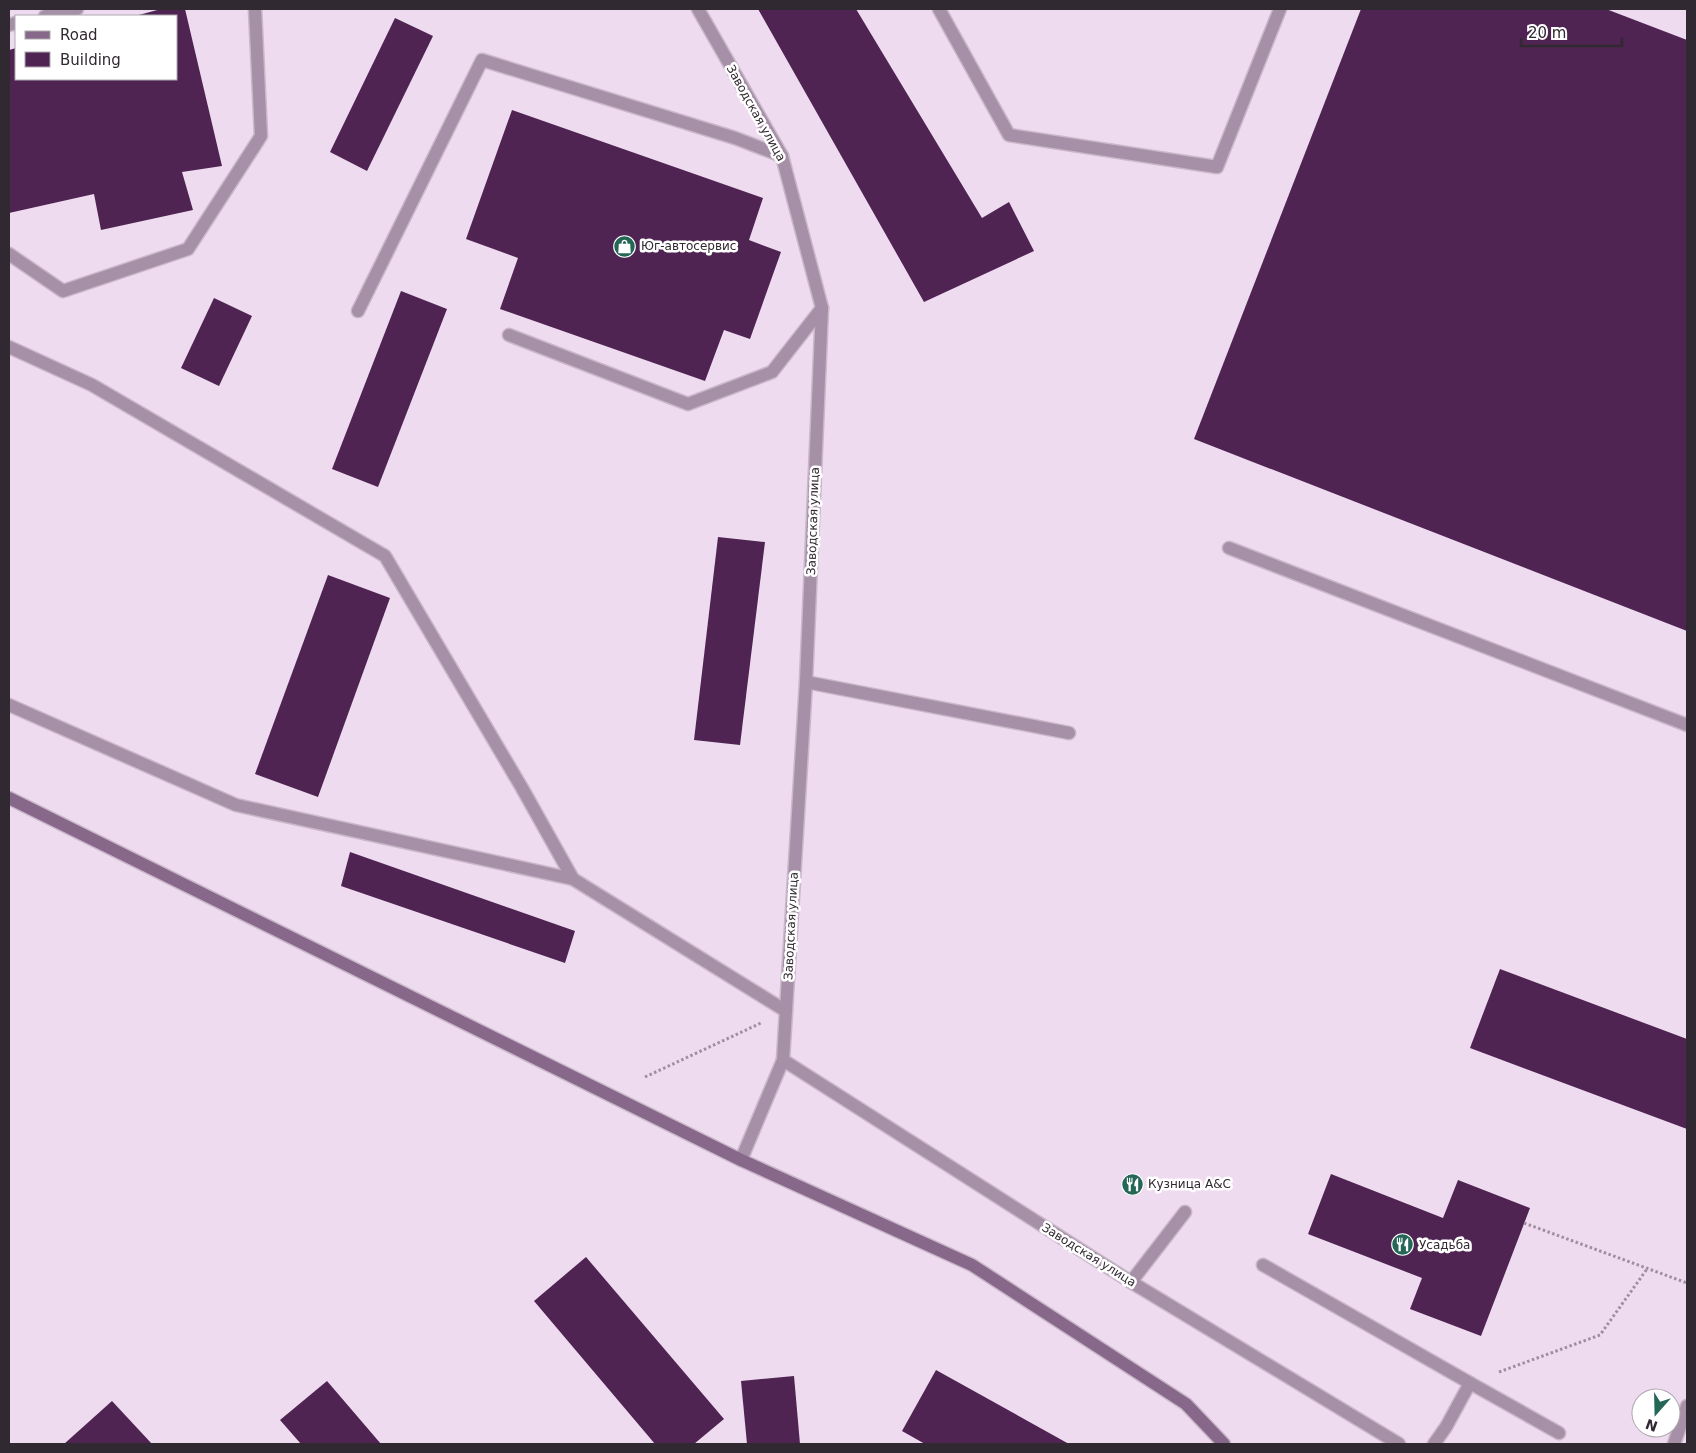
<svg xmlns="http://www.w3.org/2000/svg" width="1696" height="1453" viewBox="0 0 1696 1453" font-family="'DejaVu Sans',sans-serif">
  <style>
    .building { fill: #4f2452 }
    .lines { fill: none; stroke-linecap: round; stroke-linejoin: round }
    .lane-casing { stroke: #c9b7ca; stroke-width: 15 }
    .street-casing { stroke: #c9b7ca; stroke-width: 15 }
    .secondary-casing { stroke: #c9b7ca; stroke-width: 15 }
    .path { stroke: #9e8f9e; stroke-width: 3; stroke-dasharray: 2.5 2.5; stroke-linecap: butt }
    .lane { stroke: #a690a7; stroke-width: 12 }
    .street { stroke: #a690a7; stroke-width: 12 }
    .secondary { stroke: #88688a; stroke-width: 12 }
    .labels { text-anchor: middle; stroke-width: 5; stroke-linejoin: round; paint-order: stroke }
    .street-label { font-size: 12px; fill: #312931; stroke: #fff }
    .poi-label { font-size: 12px; fill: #312931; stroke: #fff; text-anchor: start }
  </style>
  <rect width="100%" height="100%" fill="#efdbf0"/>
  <!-- building -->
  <g class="building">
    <polygon points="161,9 185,9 222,166 182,172 193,210 101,230 94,194 9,213 9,50 16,48 16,79 176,79 176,16 135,16"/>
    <polygon points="758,9 856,9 982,218 1009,202 1034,251 924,302"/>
    <polygon points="1361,9 1606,9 1687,40 1687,631 1194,439"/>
    <polygon points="395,18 433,36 367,171 330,152"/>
    <polygon points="512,110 763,198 749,240 781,252 750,339 724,330 705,381 500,309 518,258 466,239"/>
    <polygon points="401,291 447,309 378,487 332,469"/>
    <polygon points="214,298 252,316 219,386 181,368"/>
    <polygon points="718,537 765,542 740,745 694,740"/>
    <polygon points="328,575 390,598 318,797 255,774"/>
    <polygon points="350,852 575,931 565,963 341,886"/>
    <polygon points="1500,969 1687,1039 1687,1129 1470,1048"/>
    <polygon points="1331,1174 1443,1218 1458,1180 1530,1208 1481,1336 1410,1309 1422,1278 1308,1234"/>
    <polygon points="586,1257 724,1419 694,1444 655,1444 534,1301"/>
    <polygon points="936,1370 1069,1444 925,1444 902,1431"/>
    <polygon points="794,1376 800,1444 747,1444 741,1381"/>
    <polygon points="327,1381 381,1444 301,1444 280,1420"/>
    <polygon points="112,1401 152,1444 64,1444"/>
  </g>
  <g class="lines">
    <defs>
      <g id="lane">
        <polyline points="939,9 1009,135 1217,167 1280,9"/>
        <polyline points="45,16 77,9"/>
        <polyline points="9,25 16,23"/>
        <polyline points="9,254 63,291 188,249 261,136 255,9"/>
        <polyline points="358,311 482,60 735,138 782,156"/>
        <polyline points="509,335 688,404 772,372 822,308"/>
        <polyline points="9,347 92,385 385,556 522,788 573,879"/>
        <polyline points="1229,548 1687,725"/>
        <polyline points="806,682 1069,733"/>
        <polyline points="9,705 236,805 573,879 786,1011"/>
        <polyline points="1263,1265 1470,1383"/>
        <polyline points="1131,1282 1185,1212"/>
        <polyline points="1434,1444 1446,1427 1470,1383 1559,1433"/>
        <polyline points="1674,1444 1687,1406"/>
      </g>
      <g id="street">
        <polyline points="698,9 782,156 822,308 806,682 783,1060 741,1160"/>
        <polyline points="783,1060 1131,1282 1399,1444"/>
      </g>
      <polyline id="secondary" points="9,798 741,1160 972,1265 1186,1404 1224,1444"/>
    </defs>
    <!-- lane casing -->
    <use href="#lane" class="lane-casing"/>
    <!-- street casing -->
    <use href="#street" class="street-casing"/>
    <!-- secondary casing -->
    <use href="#secondary" class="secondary-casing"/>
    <!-- path -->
    <g class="path">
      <polyline points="645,1077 761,1023"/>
      <polyline points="1524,1223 1687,1283"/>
      <polyline points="1499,1372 1600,1335 1647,1269"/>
    </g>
    <!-- lane -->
    <use href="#lane" class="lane"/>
    <!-- street -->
    <use href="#street" class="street"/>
    <!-- secondary -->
    <use href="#secondary" class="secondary"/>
  </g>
  <!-- icons -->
  <defs>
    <symbol id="shop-disc" viewBox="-11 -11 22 22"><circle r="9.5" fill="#256757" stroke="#fff"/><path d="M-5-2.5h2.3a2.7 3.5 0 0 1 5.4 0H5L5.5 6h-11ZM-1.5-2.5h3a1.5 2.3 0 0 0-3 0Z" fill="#fff"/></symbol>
    <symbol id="restaurant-disc" viewBox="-11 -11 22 22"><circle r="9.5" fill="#256757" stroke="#fff"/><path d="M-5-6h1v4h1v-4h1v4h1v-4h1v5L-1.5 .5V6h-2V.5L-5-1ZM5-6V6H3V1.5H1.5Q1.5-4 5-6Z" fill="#fff"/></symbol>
  </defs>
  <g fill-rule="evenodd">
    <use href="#shop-disc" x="612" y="234" width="25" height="25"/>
    <use href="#restaurant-disc" x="1120" y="1172" width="25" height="25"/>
    <use href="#restaurant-disc" x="1390" y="1232" width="25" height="25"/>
  </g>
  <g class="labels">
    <!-- street labels -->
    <g class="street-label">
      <text transform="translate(756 113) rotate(61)" y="4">Заводская улица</text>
      <text transform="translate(813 521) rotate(-88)" y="4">Заводская улица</text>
      <text transform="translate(791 926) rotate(-87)" y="4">Заводская улица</text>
      <text transform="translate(1089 1255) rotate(32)" y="4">Заводская улица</text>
    </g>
    <!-- poi labels -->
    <g class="poi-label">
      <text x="641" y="250">Юг-автосервис</text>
      <text x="1148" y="1188">Кузница А&amp;С</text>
      <text x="1419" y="1249">Усадьба</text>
    </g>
  </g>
  <!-- border -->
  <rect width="1696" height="1453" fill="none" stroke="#312931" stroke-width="20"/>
  <!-- legend -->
  <rect x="15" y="15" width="162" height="65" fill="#ffffff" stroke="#ada9ad"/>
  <rect x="25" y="31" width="25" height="8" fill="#88688a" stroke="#ada9ad"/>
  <text x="60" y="40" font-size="15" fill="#312931">Road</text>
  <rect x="25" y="52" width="25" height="15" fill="#4f2452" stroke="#ada9ad"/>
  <text x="60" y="65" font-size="15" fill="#312931">Building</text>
  <!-- north arrow -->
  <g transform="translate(1656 1413) rotate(200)"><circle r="24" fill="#ffffff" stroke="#ada9ad"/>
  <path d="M0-4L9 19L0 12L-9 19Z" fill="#256757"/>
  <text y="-8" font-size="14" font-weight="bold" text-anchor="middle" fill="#312931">N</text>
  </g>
  <!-- scale -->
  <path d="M1521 38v8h101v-8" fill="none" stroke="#312931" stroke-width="2.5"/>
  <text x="1528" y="38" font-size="15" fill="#312931" stroke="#ffffff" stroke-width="4" paint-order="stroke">20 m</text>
</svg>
